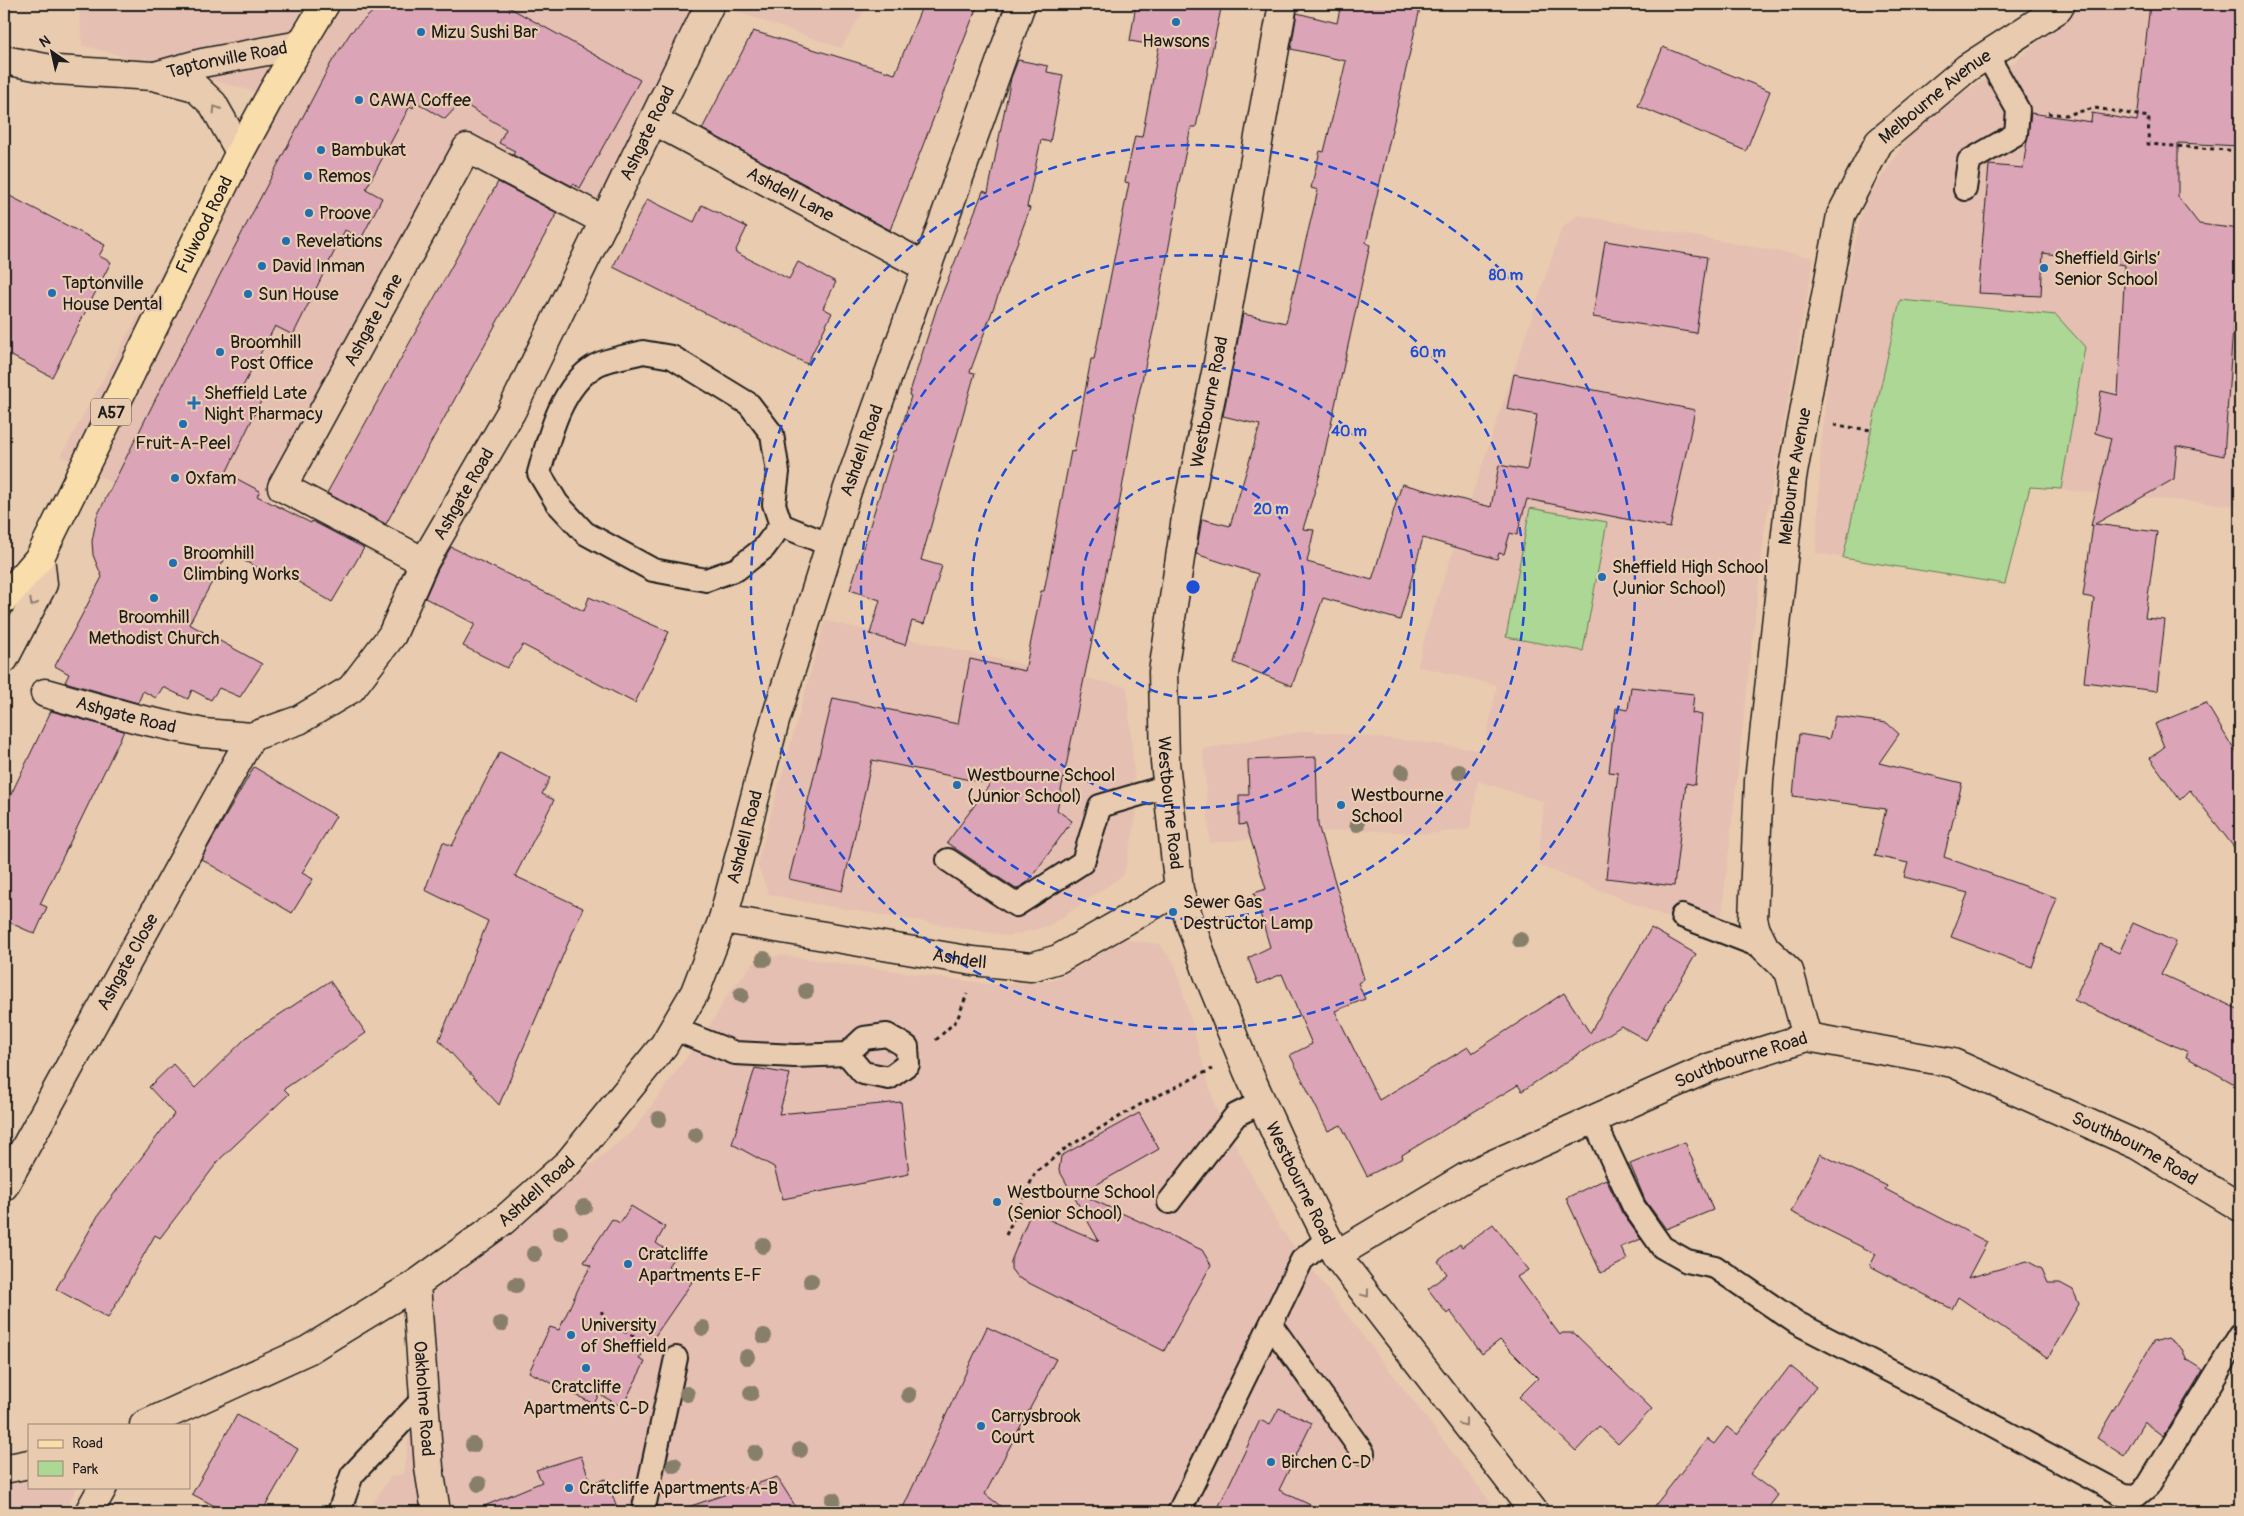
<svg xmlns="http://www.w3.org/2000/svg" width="2244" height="1516" viewBox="0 0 2244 1516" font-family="Pangolin,sans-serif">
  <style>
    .built { fill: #e5bfb1 }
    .green { fill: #add795; stroke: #647a58 }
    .building { fill: #dba4b7; stroke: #1c1c1c }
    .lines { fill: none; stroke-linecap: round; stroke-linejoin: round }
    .lane-casing { stroke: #1c1c1c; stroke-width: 26 }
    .street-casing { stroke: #1c1c1c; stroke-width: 31 }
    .secondary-casing { stroke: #1c1c1c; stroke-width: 31 }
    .primary-casing { stroke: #1c1c1c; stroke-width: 31 }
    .path { stroke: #1c1c1c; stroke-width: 3; stroke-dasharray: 4 4; stroke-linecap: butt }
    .lane { stroke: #e9cbaf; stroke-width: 22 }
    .street { stroke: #e9cbaf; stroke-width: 28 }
    .secondary { stroke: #e9cbaf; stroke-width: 28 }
    .primary { stroke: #f9ddab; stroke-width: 28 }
    .tree { fill: #887f6b }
    .oneway { stroke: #8d7c6d }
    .ring { fill: none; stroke: #1d4ed8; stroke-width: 2.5; stroke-dasharray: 9 6 }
    .poi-dot { fill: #1f6fb2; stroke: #e9cbaf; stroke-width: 2 }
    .labels { text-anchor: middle; stroke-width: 4.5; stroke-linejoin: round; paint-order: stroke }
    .shield { fill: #e9cbaf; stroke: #5a5048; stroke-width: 1 }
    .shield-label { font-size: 16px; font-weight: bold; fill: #1c1c1c }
    .poi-label { font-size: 18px; fill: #1c1c1c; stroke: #e9cbaf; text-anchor: start }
    .street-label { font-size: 18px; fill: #1c1c1c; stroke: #e9cbaf }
    .centre { fill: #1d4ed8; stroke: #e9cbaf; stroke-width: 2.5 }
    .ring-label { font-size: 15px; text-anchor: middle; font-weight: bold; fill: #1d4ed8; stroke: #e9cbaf; stroke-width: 4.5; stroke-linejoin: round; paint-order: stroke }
  </style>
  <rect width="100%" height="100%" fill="#e9cbaf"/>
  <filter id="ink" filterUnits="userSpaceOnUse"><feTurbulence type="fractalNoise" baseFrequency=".02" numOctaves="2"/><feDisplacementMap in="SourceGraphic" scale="10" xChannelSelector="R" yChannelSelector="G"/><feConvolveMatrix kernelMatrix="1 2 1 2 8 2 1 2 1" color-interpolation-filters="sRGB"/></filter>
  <g filter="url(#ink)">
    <!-- built -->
    <g class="built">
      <polygon points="79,4 699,4 598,206 465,137 245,552 61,456 260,93 82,45"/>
      <polygon points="715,4 868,4 841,48"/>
      <polygon points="2077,4 2240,4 2240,506 2030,487 2005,584 1816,553 1821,448 1832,336 1865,201 1911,134 1957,96 2014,62 2070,15"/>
      <polygon points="1578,215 1814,258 1765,526 1719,938 1538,865 1544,802 1478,781 1470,829 1425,834 1354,829 1210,843 1203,749 1307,731 1414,741 1484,751 1497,685 1418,666 1427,629 1562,228"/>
      <polygon points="825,621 1127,687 1137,812 1124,875 1050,925 1010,936 816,904 769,894 757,864"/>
      <polygon points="1124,940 1159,944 1175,964 1215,1107 1280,1228 1498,1512 368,1512 390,1477 403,1474 432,1293 634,1130 715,1018 725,999 752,964 780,955 995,985 1053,981"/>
      <polygon points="29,1481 29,1487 77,1487 64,1512 4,1512 4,1487"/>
    </g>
    <!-- green -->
    <g class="green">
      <polygon points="1900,300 2056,315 2085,347 2061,489 2030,487 2005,584 1843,558"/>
      <polygon points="1530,508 1607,522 1583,651 1506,637"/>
    </g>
    <!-- building -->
    <g class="building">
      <polygon points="381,4 503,4 640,80 580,188 573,184 572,186 513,155 515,151 499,143 506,129 461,102 445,119 416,102 413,108 410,106 366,189 382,198 361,239 345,230 293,335 275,326 242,388 262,399 226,473 260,491 257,496 311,523 312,521 364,548 332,602 280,571 277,577 228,553 189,624 262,664 240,697 219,688 211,700 192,690 188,699 163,687 156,698 143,691 138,703 65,682 69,674 55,666 102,577 93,555 92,541 97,516 167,376 331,63 351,32"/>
      <polygon points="923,4 978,4 890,230 702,129 753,31 895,74"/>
      <polygon points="1136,4 1222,4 1196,127 1191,127 1176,197 1178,197 1155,322 1134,416 1135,416 1114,533 1057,810 1072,821 1028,882 1016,889 947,843 990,784 872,760 842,891 789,879 833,698 958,724 970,659 1025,671 1041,591 1044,591 1071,451 1074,452 1091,359 1094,359 1100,330 1129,183 1125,182 1135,136 1142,137 1159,46 1130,41"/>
      <polygon points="1341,4 1421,4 1366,243 1370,245 1320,474 1303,529 1314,530 1307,562 1372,580 1402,484 1491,507 1499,465 1527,470 1537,415 1507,409 1514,374 1695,410 1670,528 1527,499 1517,535 1510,533 1504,554 1499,553 1497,559 1423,538 1400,620 1323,598 1292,686 1234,663 1258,574 1196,554 1202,519 1230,526 1260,425 1223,416 1243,314 1286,323 1318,190 1311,188 1320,151 1324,152 1346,61 1291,49 1297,13 1337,23"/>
      <polygon points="2150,4 2240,4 2240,146 2178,143 2178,197 2199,224 2240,229 2224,456 2177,446 2174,479 2095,524 2157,532 2145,618 2165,620 2157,691 2084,682 2094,598 2083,596 2093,525 2091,526 2111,438 2095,433 2101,391 2118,395 2125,265 2043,253 2041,296 1978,293 1989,165 2023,168 2031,113 2091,122 2092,113 2137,121"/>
      <polygon points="1663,47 1770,91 1746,151 1638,106"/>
      <polygon points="1018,60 1048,66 1047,72 1063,75 1050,142 1041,140 1027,207 1030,208 970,372 975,373 921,560 942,566 924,624 912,621 905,645 870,634 880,600 850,590 893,451 895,451 911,396 909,395 937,307 983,191 988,193 1011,78"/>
      <polygon points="498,182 557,213 386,524 327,493"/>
      <polygon points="4,193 105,245 99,256 111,262 52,377 4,352"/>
      <polygon points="647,199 694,222 702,205 747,227 735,252 789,279 798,262 836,282 823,308 832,313 807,364 613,267"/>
      <polygon points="1605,241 1707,257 1696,333 1593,317"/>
      <polygon points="451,547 584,611 589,597 669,632 635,703 523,645 507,668 463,646 475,624 425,598 438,569"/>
      <polygon points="1631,687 1694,694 1692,713 1702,715 1695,785 1686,783 1674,886 1606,878 1618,773 1609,772 1616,708 1628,710"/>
      <polygon points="2206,703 2233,748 2240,756 2240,855 2190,790 2180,800 2150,758 2164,747 2155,724"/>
      <polygon points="51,711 124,731 40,904 47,907 35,934 4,920 4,809"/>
      <polygon points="1835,716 1887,723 1899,734 1879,763 1962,783 1944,857 2057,898 2032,967 1951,937 1968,893 1904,877 1908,863 1875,856 1886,809 1793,796 1799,734 1829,739"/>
      <polygon points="500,752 550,778 542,794 554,800 515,876 583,908 499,1105 439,1040 488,921 425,890 443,842 452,846"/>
      <polygon points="1316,757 1318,825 1364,979 1358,983 1365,999 1335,1011 1379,1100 1468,1047 1472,1053 1564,993 1590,1033 1651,928 1696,954 1646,1040 1621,1026 1522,1091 1518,1085 1402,1155 1403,1158 1367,1176 1341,1125 1328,1131 1290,1055 1312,1044 1282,974 1258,984 1248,958 1270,947 1254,893 1266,889 1246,824 1239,825 1239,795 1249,795 1248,760"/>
      <polygon points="254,767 336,816 302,873 313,879 292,913 201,859"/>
      <polygon points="2133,923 2176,942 2161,974 2240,1010 2240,1087 2186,1057 2188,1052 2074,1000 2100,944 2119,953"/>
      <polygon points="330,981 366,1033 284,1089 289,1094 220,1159 160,1238 155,1235 108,1318 56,1289 99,1214 174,1114 149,1087 173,1064 195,1088 249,1035"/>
      <polygon points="755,1068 790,1074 779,1114 901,1102 909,1174 783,1199 774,1167 732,1144"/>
      <polygon points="1139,1113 1159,1149 1080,1194 1202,1250 1211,1265 1164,1351 1017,1277 1011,1269 1011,1261 1031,1212 1099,1241 1059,1170 1061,1156"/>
      <polygon points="1685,1142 1713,1210 1666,1229 1645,1200 1630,1164"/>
      <polygon points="1820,1154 1887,1186 1885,1189 1987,1242 1968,1278 2027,1261 2042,1269 2048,1283 2060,1283 2073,1290 2079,1304 2048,1358 1958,1297 1952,1309 1870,1266 1876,1254 1791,1212"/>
      <polygon points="1606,1179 1622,1213 1641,1239 1621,1247 1627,1260 1601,1273 1566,1198"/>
      <polygon points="631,1206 665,1227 656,1243 675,1256 668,1266 692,1282 639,1359 645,1362 622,1407 599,1394 594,1404 529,1372 550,1327 559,1330 580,1285 591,1266 584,1262 612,1219 620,1223"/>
      <polygon points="1493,1224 1528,1270 1517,1277 1560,1335 1562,1333 1574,1333 1652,1409 1618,1444 1599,1426 1576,1451 1519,1397 1538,1378 1500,1340 1482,1354 1450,1311 1447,1314 1428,1289 1447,1274 1438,1261 1460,1244 1462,1247"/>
      <polygon points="987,1327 1056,1359 985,1494 1008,1512 901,1512"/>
      <polygon points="2168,1338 2182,1349 2187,1360 2203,1370 2163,1436 2144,1422 2124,1456 2097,1438 2153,1342"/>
      <polygon points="1790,1366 1816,1387 1750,1474 1778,1495 1765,1512 1650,1512 1707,1439 1714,1444 1727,1427 1737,1435"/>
      <polygon points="1279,1408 1312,1423 1279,1490 1325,1512 1216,1512 1260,1420 1270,1425"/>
      <polygon points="237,1415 298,1449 262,1512 226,1512 192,1494"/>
      <polygon points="581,1456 591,1483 606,1479 619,1512 470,1512 542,1482 536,1470"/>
      <polygon points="777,1477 799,1512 689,1512 688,1507"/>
    </g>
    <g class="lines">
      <defs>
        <g id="lane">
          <polyline points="1965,189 1969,161 2016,134 2018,110 1987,55"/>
          <path d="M643,352l29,5 77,47 23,30 6,38 -4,32 7,21 -17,23 -27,21 -31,11 -53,-10 -68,-37 -28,-30 -18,-30c10,-36 22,-87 56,-107 11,-7 35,-10 48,-14z"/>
          <polyline points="781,525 830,545"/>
          <polyline points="948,860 1016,905 1083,862 1100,806 1168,786"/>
          <polyline points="1682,916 1765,948"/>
          <polyline points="674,1029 735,1053 795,1056 847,1054 863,1073 889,1078 908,1064 907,1047 887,1035 864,1038 847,1054"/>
          <polyline points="1594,1121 1634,1207 1662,1247 1687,1261 1715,1267 1797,1323 1946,1400 2123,1495 2136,1496 2148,1486 2240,1335"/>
          <polyline points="1169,1202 1236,1115 1262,1102"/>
          <polyline points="1271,1325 1363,1453"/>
          <polyline points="339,1512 352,1475 424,1398"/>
          <polyline points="643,1512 676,1358"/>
          <polyline points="1179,1512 1302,1260 1328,1239"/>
        </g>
        <g id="street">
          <path id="s1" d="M1283,4l-65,359 -31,148 -24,161 2,90 14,128 29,84 40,98 35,77 53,106 198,257"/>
          <polyline points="4,60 56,70 153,76 195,87 213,104 240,152"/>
          <path id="s2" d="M155,76l47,-13 98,-18"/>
          <path id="s3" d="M655,121l271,146"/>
          <path id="s4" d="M424,562l-142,-75 185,-339 138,73"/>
          <path id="s5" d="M45,693l93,26 65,14 48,4 48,-17 52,-31 41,-54 32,-73 87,-150 199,-408"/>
          <path id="s6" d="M723,919l250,42 58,6 27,-8 121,-69"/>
          <path id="s7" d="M1807,1037l-18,-66 -24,-23 -9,-18 -3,-11 6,-138 33,-303 49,-263 38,-73 88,-74 91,-59 3,-5"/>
          <path id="s8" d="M4,1186l247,-449"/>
          <path id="s9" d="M1336,1255l135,-81 240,-107 96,-30 146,26 184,82 103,62"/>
          <path id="s10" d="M416,1284l13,184 7,44"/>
          <path id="s11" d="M144,1425l164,-75 108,-66 87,-63 66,-59 95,-117 31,-53 28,-73 52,-198 72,-230 174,-487"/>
          <polyline points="4,1469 29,1464"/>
          <polyline points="89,1512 103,1487"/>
        </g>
        <polyline id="secondary" points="4,659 43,584 40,557"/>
        <g id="primary">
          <path id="s12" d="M4,599l36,-42 200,-405 33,-61 52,-87"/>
        </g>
      </defs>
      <!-- lane casing -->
      <use href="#lane" class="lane-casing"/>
      <!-- street casing -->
      <use href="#street" class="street-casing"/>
      <!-- secondary casing -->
      <use href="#secondary" class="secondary-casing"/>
      <!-- primary casing -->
      <use href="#primary" class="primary-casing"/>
      <!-- path -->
      <g class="path">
        <polyline points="2048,113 2065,115 2095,108 2149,117 2148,144 2240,151"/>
        <polyline points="1834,425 1871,430"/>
        <polyline points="936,1040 957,1020 967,994"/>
        <polyline points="1006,1235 1035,1173 1066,1148 1143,1103 1212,1069"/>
        <polyline points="602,1320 651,1345"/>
        <polyline points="601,1330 602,1311"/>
      </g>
      <!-- lane -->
      <use href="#lane" class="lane"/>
      <!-- street -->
      <use href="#street" class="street"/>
      <!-- secondary -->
      <use href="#secondary" class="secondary"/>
      <!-- primary -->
      <use href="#primary" class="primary"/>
    </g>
    <!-- trees -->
    <g class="tree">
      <circle cx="1402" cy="772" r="8"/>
      <circle cx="1459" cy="772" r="8"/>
      <circle cx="1357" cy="824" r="8"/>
      <circle cx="1520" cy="940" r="8"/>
      <circle cx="764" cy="959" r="8"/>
      <circle cx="806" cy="991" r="8"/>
      <circle cx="741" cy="995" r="8"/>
      <circle cx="659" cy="1119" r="8"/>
      <circle cx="695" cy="1135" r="8"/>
      <circle cx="584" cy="1207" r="8"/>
      <circle cx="560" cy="1233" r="8"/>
      <circle cx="763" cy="1246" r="8"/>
      <circle cx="534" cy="1254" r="8"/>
      <circle cx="811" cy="1281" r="8"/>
      <circle cx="516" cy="1285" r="8"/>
      <circle cx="501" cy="1324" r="8"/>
      <circle cx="703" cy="1328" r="8"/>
      <circle cx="764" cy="1336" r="8"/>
      <circle cx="747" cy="1357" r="8"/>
      <circle cx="751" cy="1393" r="8"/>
      <circle cx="687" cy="1394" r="8"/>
      <circle cx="909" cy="1395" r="8"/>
      <circle cx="473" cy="1445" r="8"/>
      <circle cx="800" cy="1450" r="8"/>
      <circle cx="755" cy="1453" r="8"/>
      <circle cx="674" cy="1465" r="8"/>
      <circle cx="479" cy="1484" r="8"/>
      <circle cx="833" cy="1500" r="8"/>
    </g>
    <!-- one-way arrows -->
    <defs><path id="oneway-chevron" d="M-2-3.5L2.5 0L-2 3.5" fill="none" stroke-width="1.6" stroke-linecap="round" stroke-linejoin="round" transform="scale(1.25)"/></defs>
    <g class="oneway">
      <use href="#oneway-chevron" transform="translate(216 109) rotate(-122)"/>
      <use href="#oneway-chevron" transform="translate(33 603) rotate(118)"/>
      <use href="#oneway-chevron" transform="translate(1366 1294) rotate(53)"/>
      <use href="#oneway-chevron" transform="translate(1464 1423) rotate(53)"/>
    </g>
  </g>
  <!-- distance rings -->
  <g class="ring">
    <circle cx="1193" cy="587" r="111"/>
    <circle cx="1193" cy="587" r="221"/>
    <circle cx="1193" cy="587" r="332"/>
    <circle cx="1193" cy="587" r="442"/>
  </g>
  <!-- markers -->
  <g class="poi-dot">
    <circle cx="1176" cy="22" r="5"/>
    <circle cx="421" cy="32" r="5"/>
    <circle cx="359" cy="100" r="5"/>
    <circle cx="321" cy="150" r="5"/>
    <circle cx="308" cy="176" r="5"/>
    <circle cx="309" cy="213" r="5"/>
    <circle cx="286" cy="241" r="5"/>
    <circle cx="262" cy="266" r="5"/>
    <circle cx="2044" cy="268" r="5"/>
    <circle cx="52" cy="293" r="5"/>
    <circle cx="248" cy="294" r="5"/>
    <circle cx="220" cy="352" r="5"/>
    <path d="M191.5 395.5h5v5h5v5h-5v5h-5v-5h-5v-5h5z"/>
    <circle cx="183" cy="424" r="5"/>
    <circle cx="175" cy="478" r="5"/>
    <circle cx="173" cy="563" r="5"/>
    <circle cx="1602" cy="577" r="5"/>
    <circle cx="154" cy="598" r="5"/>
    <circle cx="957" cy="785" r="5"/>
    <circle cx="1341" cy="805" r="5"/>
    <circle cx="1173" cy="912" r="5"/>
    <circle cx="997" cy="1202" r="5"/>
    <circle cx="628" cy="1264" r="5"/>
    <circle cx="571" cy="1335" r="5"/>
    <circle cx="586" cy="1368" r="5"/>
    <circle cx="981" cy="1426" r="5"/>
    <circle cx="1271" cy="1462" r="5"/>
    <circle cx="569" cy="1488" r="5"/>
  </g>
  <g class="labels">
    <!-- shield labels -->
    <rect class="shield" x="91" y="398.5" width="40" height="27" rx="4"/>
    <g class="shield-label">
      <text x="111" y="418">A57</text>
    </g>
    <!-- poi labels -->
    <g class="poi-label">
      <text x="431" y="38">Mizu Sushi Bar</text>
      <text x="1176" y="47" text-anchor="middle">Hawsons</text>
      <text x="369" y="106">CAWA Coffee</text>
      <text x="331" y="156">Bambukat</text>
      <text x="318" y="182">Remos</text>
      <text x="319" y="219">Proove</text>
      <text x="296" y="247">Revelations</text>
      <text x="2054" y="264">Sheffield Girls’<tspan x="2054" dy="21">Senior School</tspan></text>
      <text x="272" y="272">David Inman</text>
      <text x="62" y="289">Taptonville<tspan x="62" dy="21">House Dental</tspan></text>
      <text x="258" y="300">Sun House</text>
      <text x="230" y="348">Broomhill<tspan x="230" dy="21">Post Office</tspan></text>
      <text x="204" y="399">Sheffield Late<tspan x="204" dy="21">Night Pharmacy</tspan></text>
      <text x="183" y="449" text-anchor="middle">Fruit-A-Peel</text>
      <text x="185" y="484">Oxfam</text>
      <text x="183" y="559">Broomhill<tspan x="183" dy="21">Climbing Works</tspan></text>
      <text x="1612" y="573">Sheffield High School<tspan x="1612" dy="21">(Junior School)</tspan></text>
      <text x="154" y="623" text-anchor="middle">Broomhill<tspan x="154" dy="21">Methodist Church</tspan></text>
      <text x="967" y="781">Westbourne School<tspan x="967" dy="21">(Junior School)</tspan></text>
      <text x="1351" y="801">Westbourne<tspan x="1351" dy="21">School</tspan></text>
      <text x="1183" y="908">Sewer Gas<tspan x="1183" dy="21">Destructor Lamp</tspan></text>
      <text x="1007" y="1198">Westbourne School<tspan x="1007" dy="21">(Senior School)</tspan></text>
      <text x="638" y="1260">Cratcliffe<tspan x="638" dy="21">Apartments E-F</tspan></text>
      <text x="581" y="1331">University<tspan x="581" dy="21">of Sheffield</tspan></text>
      <text x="586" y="1393" text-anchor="middle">Cratcliffe<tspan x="586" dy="21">Apartments C-D</tspan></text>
      <text x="991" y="1422">Carrysbrook<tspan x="991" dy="21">Court</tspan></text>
      <text x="1281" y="1468">Birchen C-D</text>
      <text x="579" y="1494">Cratcliffe Apartments A-B</text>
    </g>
    <!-- street labels -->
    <g class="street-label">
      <text dy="6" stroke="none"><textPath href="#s2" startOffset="74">Taptonville Road</textPath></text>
      <text dy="6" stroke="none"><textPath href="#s7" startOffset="998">Melbourne Avenue</textPath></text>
      <text dy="6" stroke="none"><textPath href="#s5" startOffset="954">Ashgate Road</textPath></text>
      <text dy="6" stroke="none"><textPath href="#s3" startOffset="154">Ashdell Lane</textPath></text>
      <text dy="6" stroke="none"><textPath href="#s12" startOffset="426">Fulwood Road</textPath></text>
      <text dy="6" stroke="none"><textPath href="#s4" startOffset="351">Ashgate Lane</textPath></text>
      <text transform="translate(1209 402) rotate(-79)" y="6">Westbourne Road</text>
      <text dy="6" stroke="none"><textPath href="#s11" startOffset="1282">Ashdell Road</textPath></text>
      <text dy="6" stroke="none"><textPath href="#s7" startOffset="578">Melbourne Avenue</textPath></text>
      <text dy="6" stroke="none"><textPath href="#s5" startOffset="549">Ashgate Road</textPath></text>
      <text dy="6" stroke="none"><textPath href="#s5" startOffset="84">Ashgate Road</textPath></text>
      <text dy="6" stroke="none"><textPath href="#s1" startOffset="810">Westbourne Road</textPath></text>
      <text dy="6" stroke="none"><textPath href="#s11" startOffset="878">Ashdell Road</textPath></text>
      <text dy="6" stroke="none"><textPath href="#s6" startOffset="240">Ashdell</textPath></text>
      <text dy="6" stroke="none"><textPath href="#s8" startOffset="256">Ashgate Close</textPath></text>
      <text dy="6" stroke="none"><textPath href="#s9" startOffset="451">Southbourne Road</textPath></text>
      <text dy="6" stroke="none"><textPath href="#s9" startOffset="870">Southbourne Road</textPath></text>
      <text dy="6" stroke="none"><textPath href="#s1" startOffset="1215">Westbourne Road</textPath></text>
      <text dy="6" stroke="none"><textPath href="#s11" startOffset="459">Ashdell Road</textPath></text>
      <text dy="6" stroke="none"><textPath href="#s10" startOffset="115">Oakholme Road</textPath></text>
    </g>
  </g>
  <circle cx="1193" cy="587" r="8" class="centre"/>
  <g class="ring-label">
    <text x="1506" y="280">80 m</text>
    <text x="1428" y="357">60 m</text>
    <text x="1349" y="436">40 m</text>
    <text x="1271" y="514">20 m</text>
  </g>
  <!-- margin -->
  <rect width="2244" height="1516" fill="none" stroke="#e9cbaf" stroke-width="20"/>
  <rect x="10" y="10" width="2224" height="1496" fill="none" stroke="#1c1c1c" stroke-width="2" filter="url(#ink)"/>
  <!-- legend -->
  <rect x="28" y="1424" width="162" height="65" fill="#e9cbaf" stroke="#978574"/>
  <rect x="38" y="1440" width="25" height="8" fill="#f9ddab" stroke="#978574"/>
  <text x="72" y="1448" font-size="15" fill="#1c1c1c">Road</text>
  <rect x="38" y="1461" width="25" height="15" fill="#add795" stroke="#978574"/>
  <text x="72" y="1474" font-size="15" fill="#1c1c1c">Park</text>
  <!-- north arrow -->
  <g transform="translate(52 52) rotate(326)" stroke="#e9cbaf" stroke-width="4" paint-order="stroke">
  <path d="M0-4L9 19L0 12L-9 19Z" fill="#1c1c1c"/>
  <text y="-8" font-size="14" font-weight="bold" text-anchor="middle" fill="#1c1c1c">N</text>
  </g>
</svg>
